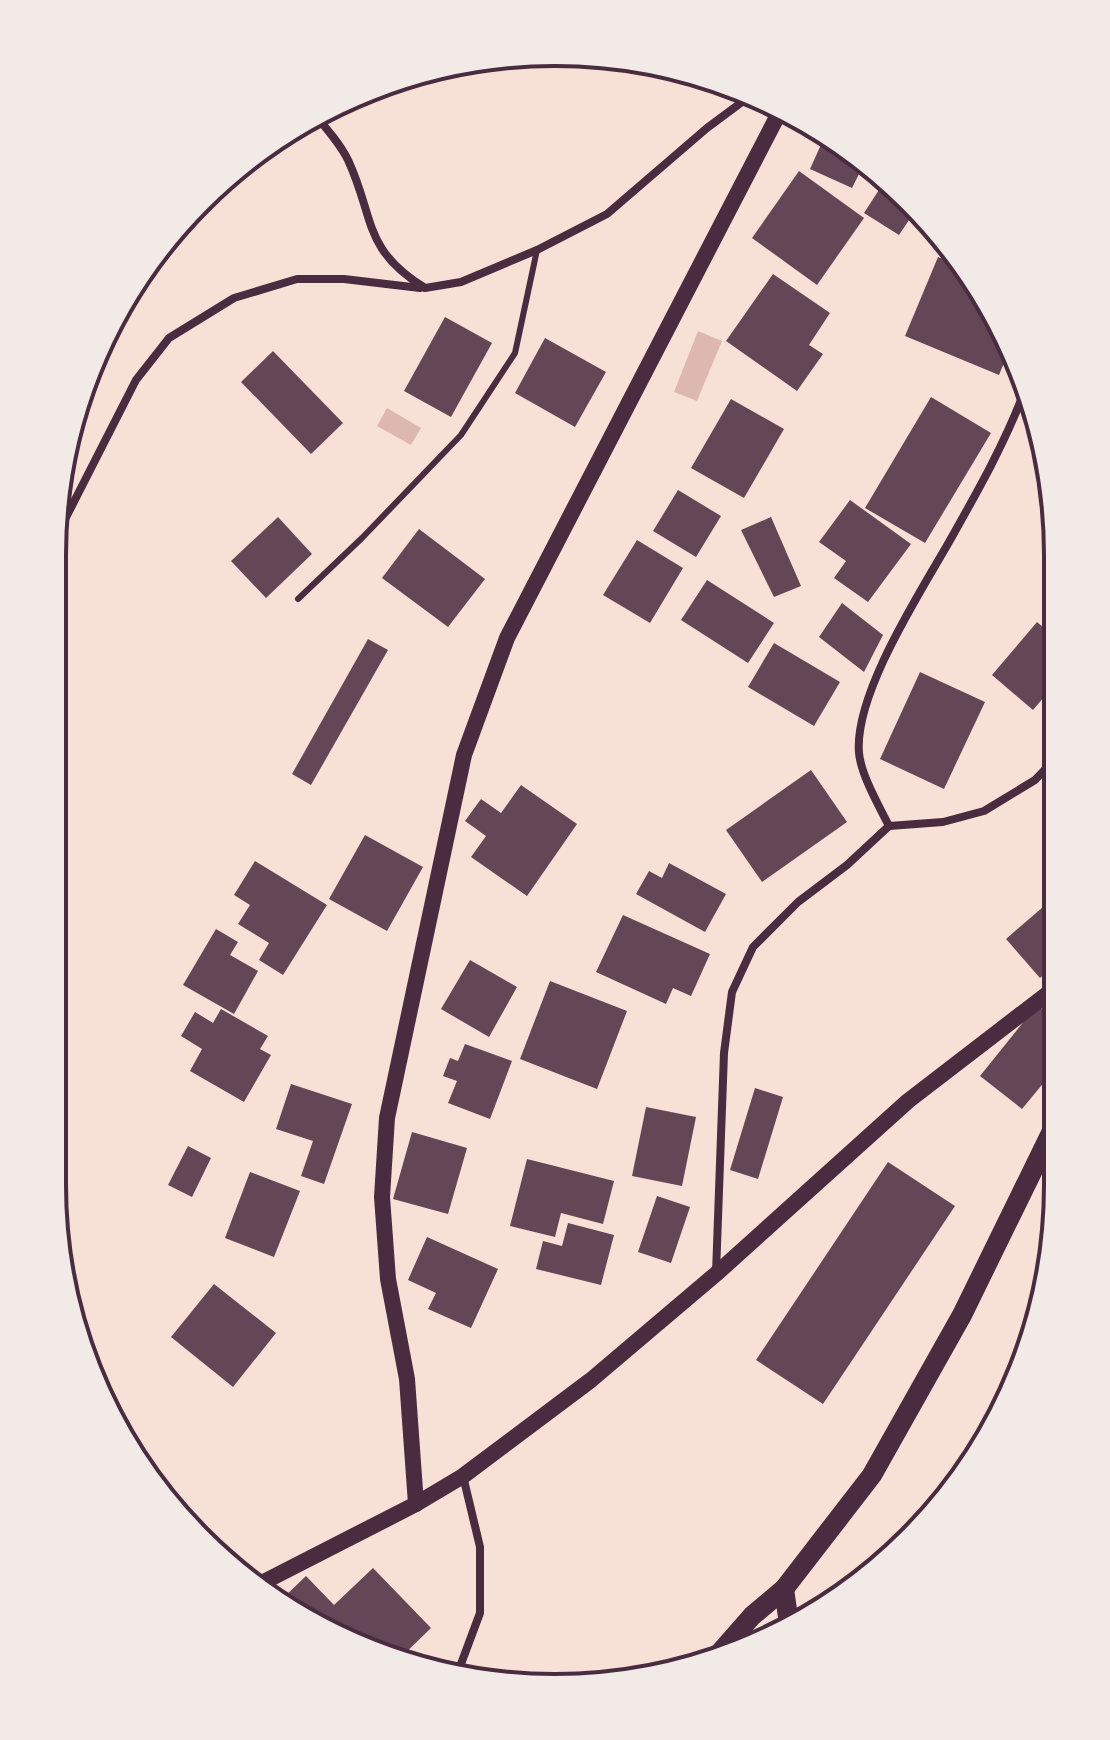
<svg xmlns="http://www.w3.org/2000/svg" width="1110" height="1740" viewBox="0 0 1110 1740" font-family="'Varela Round',sans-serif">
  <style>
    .water { fill: #dcb8b0 }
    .building { fill: #644757 }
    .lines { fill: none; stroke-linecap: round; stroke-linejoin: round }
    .service { stroke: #4a2c40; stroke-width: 6 }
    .minor { stroke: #4a2c40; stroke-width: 8 }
    .secondary { stroke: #4a2c40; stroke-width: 16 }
    .primary { stroke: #4a2c40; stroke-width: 20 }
    .rim { fill: none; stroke: #4a2c40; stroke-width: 4 }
  </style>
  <rect width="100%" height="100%" fill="#f7e1d7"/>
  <!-- water -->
  <g class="water">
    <polygon points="698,331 722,341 697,401 674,392"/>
    <polygon points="387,408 421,428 411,445 377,426"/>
  </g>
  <!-- building -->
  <g class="building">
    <polygon points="824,138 866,160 852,188 810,169"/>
    <polygon points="799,171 864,218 817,285 752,238"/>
    <polygon points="886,179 917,208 899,235 864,213"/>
    <polygon points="938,257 962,267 1006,332 1010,348 999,375 905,336"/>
    <polygon points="773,274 830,313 809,345 823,354 797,391 726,341"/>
    <polygon points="445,317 492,343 451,417 404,391"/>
    <polygon points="545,338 606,372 575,427 515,393"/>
    <polygon points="273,351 343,423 311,454 241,382"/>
    <polygon points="931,397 991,433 925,543 865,508"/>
    <polygon points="731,399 784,429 744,498 691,468"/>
    <polygon points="678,490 721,516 696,557 653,531"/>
    <polygon points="850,500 911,544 868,602 834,578 846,561 819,542"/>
    <polygon points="278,517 312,554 266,598 231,561"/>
    <polygon points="771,517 801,586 774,597 741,530"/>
    <polygon points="419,529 485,579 448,627 382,578"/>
    <polygon points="637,540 683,568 650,623 603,595"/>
    <polygon points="707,580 774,623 748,663 681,620"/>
    <polygon points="842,603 883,635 864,672 819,637"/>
    <polygon points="1037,622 1056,638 1056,683 1033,710 992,675"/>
    <polygon points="368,639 388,650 311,785 292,774"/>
    <polygon points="774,643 840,682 814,726 748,687"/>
    <polygon points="920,672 985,702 944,789 880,759"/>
    <polygon points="811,770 847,822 762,882 726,830"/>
    <polygon points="521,785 577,824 527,896 471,857 486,836 465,821 481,799 501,813"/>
    <polygon points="365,835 423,867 387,931 329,899"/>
    <polygon points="255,861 327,905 283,975 259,960 269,943 238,924 250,905 234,895"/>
    <polygon points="669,863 726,894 705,932 636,894 649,871 662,878"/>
    <polygon points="1043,907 1055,920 1055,965 1040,978 1006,939"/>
    <polygon points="623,915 710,954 691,996 673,988 666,1004 596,972"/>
    <polygon points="216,929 238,942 230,955 258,971 234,1014 183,985"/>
    <polygon points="470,960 517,987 489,1037 441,1009"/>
    <polygon points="550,981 627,1011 597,1089 520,1059"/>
    <polygon points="1037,1005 1055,1019 1055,1069 1022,1109 980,1076"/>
    <polygon points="221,1009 268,1036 260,1049 271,1055 244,1102 190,1071 202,1049 181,1036 195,1012 213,1023"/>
    <polygon points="465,1044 512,1061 490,1119 448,1103 457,1081 443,1076 450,1058 458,1061"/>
    <polygon points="291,1084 352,1104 324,1184 301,1176 313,1141 276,1129"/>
    <polygon points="755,1088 783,1097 758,1179 730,1170"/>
    <polygon points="646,1107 696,1117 682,1186 632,1176"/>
    <polygon points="412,1132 467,1148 448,1214 393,1199"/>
    <polygon points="188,1146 211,1158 192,1197 168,1185"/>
    <polygon points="527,1159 614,1181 603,1224 561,1213 555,1237 510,1226"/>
    <polygon points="888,1162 955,1206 823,1404 756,1360"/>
    <polygon points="250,1172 300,1191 274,1257 225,1238"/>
    <polygon points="657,1196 690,1207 671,1263 638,1252"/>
    <polygon points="568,1223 614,1235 601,1285 536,1269 543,1241 562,1246"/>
    <polygon points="427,1237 498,1269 471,1328 428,1309 436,1293 408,1280"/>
    <polygon points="214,1284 276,1333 233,1387 171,1337"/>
    <polygon points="373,1568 431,1628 396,1662 280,1601 306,1576 334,1605"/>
  </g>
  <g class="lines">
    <!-- service -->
    <polyline class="service" points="298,599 362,538 461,435 515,353 537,250"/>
    <!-- minor -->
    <g class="minor">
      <path d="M315,115c12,14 25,29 33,45 27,58 14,89 77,128l36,-6 76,-32 70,-36 100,-86 39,-29"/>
      <polyline points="56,537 136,380 169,338 234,298 297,279 344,279 420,288"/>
      <path d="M889,826c-10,-20 -28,-51 -30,-73 -5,-59 61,-160 90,-211 27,-48 54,-95 74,-147"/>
      <polyline points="52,1125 54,1123"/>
      <polyline points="716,1273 724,1053 732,992 753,947 798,902 847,865 889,826 943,822 984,811 1035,780 1056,758"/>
      <polyline points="458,1672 480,1613 480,1547 463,1476"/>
    </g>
    <!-- secondary -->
    <g class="secondary">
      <polyline points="416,1504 407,1379 388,1279 382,1197 387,1118 464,755 507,638 778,115"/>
      <polyline points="254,1587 416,1504 463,1476 591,1380 716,1274 908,1101 1055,988"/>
    </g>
    <!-- primary -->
    <g class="primary">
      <polyline points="784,1589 789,1624"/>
      <polyline points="716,1657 752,1616 784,1589 872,1475 962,1315 1054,1127"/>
    </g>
  </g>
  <!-- crop -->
  <path d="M0 0H1110V1740H0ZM555 66H555A489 489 0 0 1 1044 555V1185A489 489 0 0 1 555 1674H555A489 489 0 0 1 66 1185V555A489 489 0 0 1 555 66Z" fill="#f1eae7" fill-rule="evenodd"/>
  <path class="rim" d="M555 66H555A489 489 0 0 1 1044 555V1185A489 489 0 0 1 555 1674H555A489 489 0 0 1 66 1185V555A489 489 0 0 1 555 66Z"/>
</svg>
